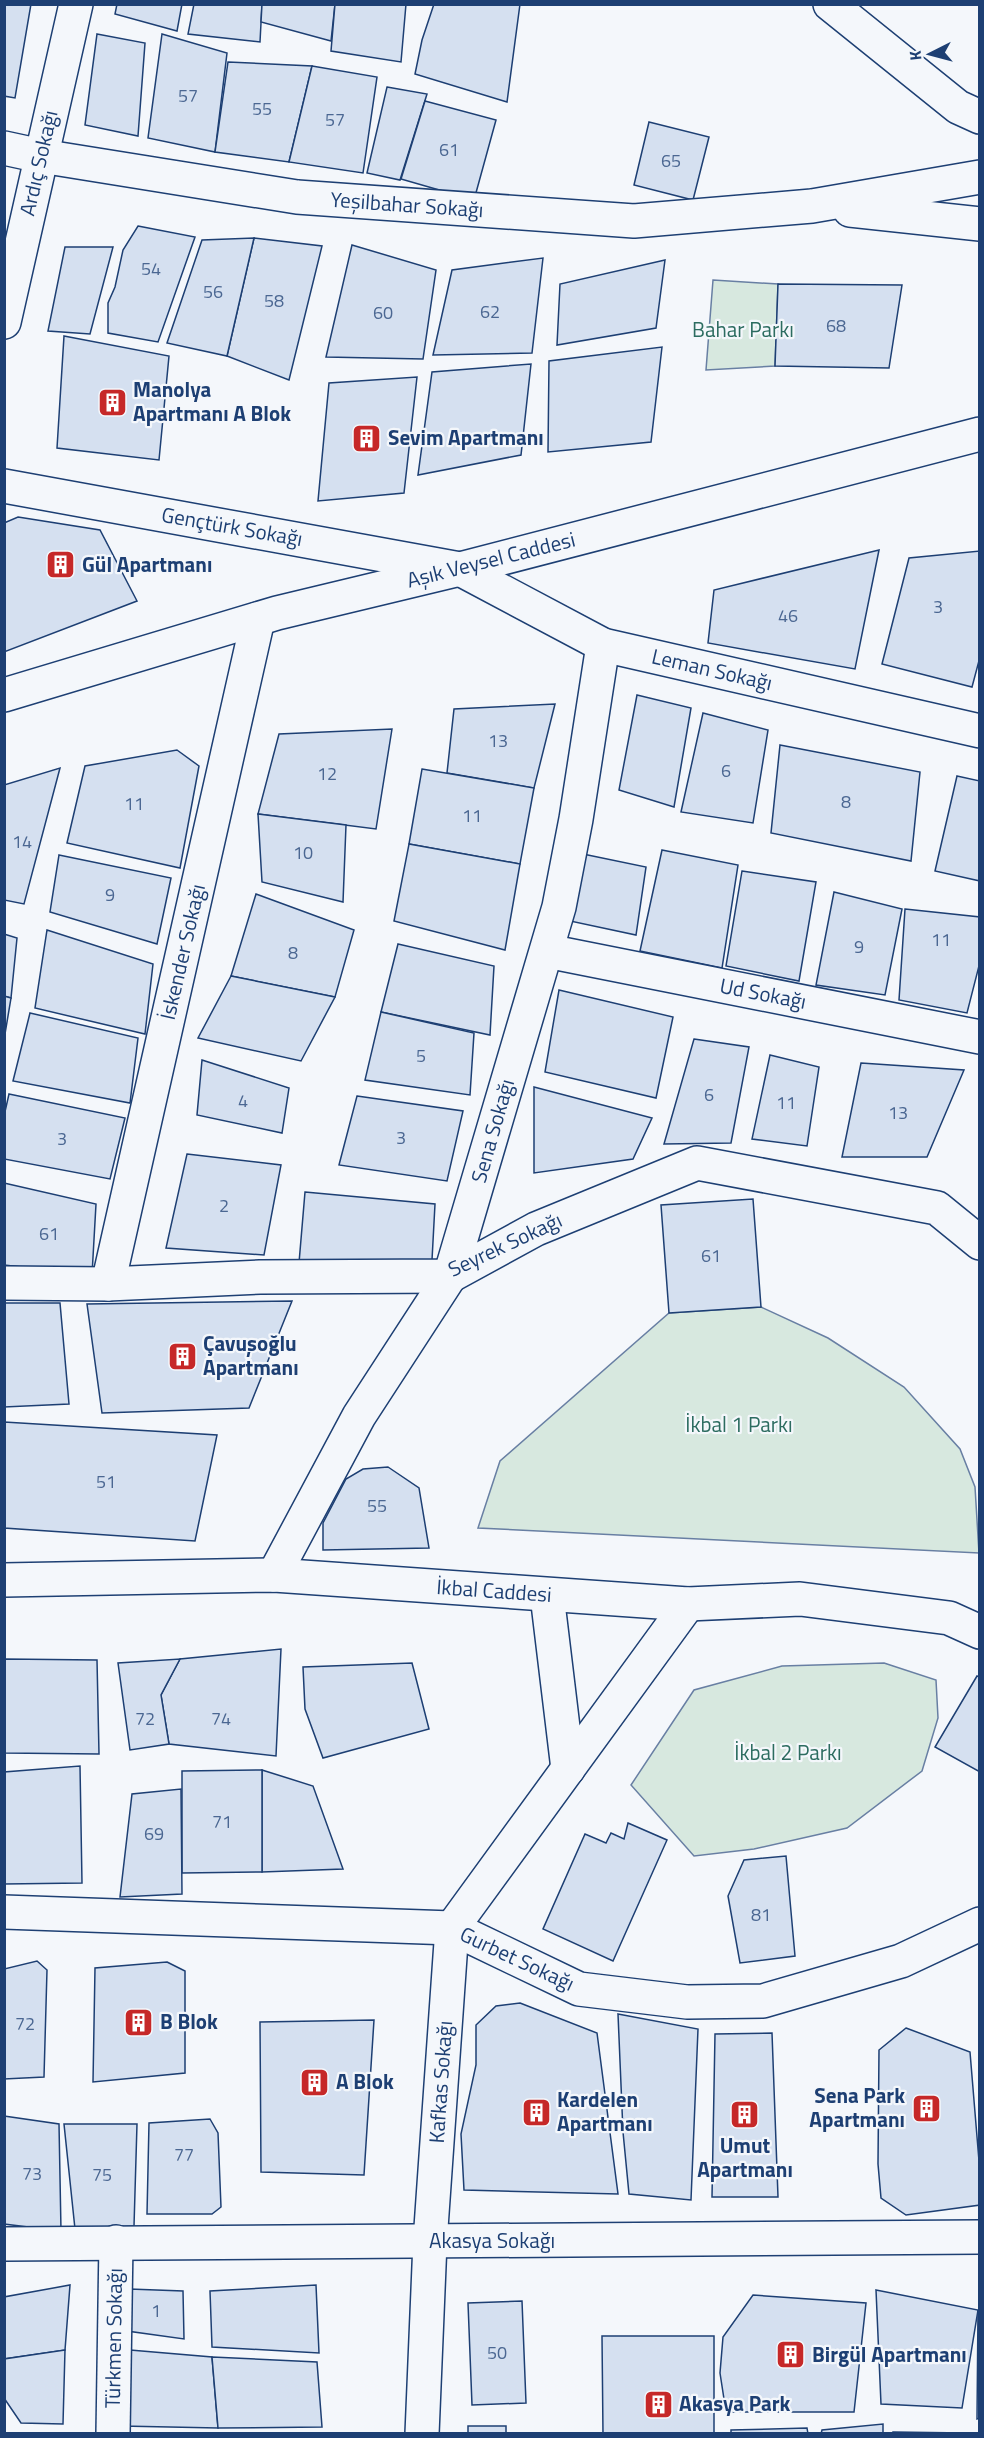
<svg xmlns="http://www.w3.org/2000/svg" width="984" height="2438" viewBox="0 0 984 2438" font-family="'Titillium Web',sans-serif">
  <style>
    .green { fill: #d7e8df; stroke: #687fa3; stroke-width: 1.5 }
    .building { fill: #d5e0f0; stroke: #1d3f73; stroke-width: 1.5 }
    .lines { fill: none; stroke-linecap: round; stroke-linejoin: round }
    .minor-casing { stroke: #1d3f73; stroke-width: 36 }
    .tertiary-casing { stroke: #1d3f73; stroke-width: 36 }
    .secondary-casing { stroke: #1d3f73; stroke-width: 36 }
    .minor { stroke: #f4f7fb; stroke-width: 33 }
    .tertiary { stroke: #f4f7fb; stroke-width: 33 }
    .secondary { stroke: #f4f7fb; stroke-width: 33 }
    .labels { text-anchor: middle; stroke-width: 4.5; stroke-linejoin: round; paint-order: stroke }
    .number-label { font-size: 18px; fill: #4b6792 }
    .street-label { font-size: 21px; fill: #1d3f73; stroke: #f4f7fb }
    .park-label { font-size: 21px; fill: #2c6c60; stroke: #f4f7fb }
    .poi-label { font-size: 21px; font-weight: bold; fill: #1d3f73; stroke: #f4f7fb; text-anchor: start }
  </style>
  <rect width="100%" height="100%" fill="#f4f7fb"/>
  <!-- green -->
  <g class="green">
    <polygon points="713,280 778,284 775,366 706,370"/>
    <polygon points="761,1307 828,1338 904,1387 960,1449 975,1487 979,1553 478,1528 500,1461 669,1313"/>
    <polygon points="884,1663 936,1680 938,1718 922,1771 847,1828 754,1849 694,1856 631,1785 694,1690 782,1666"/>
  </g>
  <!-- building -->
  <g class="building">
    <polygon points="4,4 31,4 15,98 4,96"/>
    <polygon points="117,4 182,4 177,31 115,14"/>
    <polygon points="194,4 262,4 260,42 188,34"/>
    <polygon points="262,4 335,4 331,41 261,22"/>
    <polygon points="335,4 406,4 401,62 331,51"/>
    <polygon points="434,4 520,4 507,102 415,74 422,40"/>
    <polygon points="97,34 145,43 138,136 85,125"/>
    <polygon points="162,34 227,53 215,152 148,138"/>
    <polygon points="228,62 312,66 289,162 215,152"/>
    <polygon points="312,66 377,77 363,173 289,162"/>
    <polygon points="387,87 427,94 400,180 367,173"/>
    <polygon points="425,101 496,120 474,200 401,179"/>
    <polygon points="649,122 709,137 693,200 634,185"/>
    <polygon points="138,226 195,237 158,342 108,333 108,303 115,287 123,250"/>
    <polygon points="254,238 322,246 289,380 227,356"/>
    <polygon points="254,238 227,356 167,343 202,240"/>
    <polygon points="352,245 436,270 423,359 326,357"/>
    <polygon points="65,247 113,247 90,334 48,331"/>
    <polygon points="543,258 532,353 433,355 452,270"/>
    <polygon points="665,260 656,328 557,345 560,284"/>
    <polygon points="778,284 902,285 889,368 775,366"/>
    <polygon points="64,336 169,356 159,460 57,448"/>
    <polygon points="662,347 651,442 548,452 549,361"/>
    <polygon points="531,364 521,455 418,475 432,372"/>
    <polygon points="417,377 404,493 318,501 329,383"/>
    <polygon points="18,517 100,530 137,601 4,652 4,523"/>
    <polygon points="879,550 855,669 708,643 714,590"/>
    <polygon points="980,551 980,657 972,687 882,664 909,558"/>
    <polygon points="637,695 691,708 674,807 619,790"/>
    <polygon points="555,704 534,788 447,773 454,709"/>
    <polygon points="703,713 768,730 753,823 681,812"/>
    <polygon points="392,729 376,829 258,814 279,734"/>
    <polygon points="780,745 920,772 911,861 771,833"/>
    <polygon points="177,750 199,766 180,868 67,843 85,766"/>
    <polygon points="60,768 24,904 4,900 4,785"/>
    <polygon points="422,769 534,788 520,864 409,844"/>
    <polygon points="957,776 980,781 980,881 935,871"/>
    <polygon points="258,814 346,825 343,902 262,882"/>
    <polygon points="409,844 520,864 505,950 394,921"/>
    <polygon points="662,850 738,865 722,968 640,951"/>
    <polygon points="583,854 646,867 636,935 570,921"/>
    <polygon points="59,855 171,878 157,944 50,912"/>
    <polygon points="742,871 816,882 799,981 726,966"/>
    <polygon points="834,892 902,909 885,995 816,985"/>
    <polygon points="256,894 354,930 335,997 231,976"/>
    <polygon points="905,909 980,917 980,962 967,1013 899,1000"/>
    <polygon points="47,930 153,964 145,1034 35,1008"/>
    <polygon points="4,934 17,938 11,998 4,996"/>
    <polygon points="398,944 494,966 490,1035 381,1012"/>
    <polygon points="231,976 335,997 301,1061 198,1038"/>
    <polygon points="559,990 673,1017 656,1098 545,1072"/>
    <polygon points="4,996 11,998 4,1040"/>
    <polygon points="381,1012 474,1033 470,1095 365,1080"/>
    <polygon points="30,1013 138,1038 130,1103 13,1081"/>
    <polygon points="694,1039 749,1047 731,1143 664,1144"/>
    <polygon points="770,1055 819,1067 807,1146 752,1139"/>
    <polygon points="202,1060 289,1088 282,1133 197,1115"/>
    <polygon points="861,1063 964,1070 927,1157 842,1157"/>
    <polygon points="534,1087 652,1118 633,1159 534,1173"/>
    <polygon points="9,1094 125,1118 110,1179 4,1159 4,1116"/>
    <polygon points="357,1096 463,1111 447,1181 339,1165"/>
    <polygon points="187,1154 281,1165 264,1255 166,1248"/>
    <polygon points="4,1183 96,1204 92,1275 4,1265"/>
    <polygon points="305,1192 435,1204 432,1260 299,1263"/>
    <polygon points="753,1199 761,1307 669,1313 661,1205"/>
    <polygon points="292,1301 249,1408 102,1413 87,1304"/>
    <polygon points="4,1303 60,1303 69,1404 4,1407"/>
    <polygon points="4,1422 217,1435 195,1541 4,1528"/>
    <polygon points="388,1467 419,1488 429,1548 323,1550 323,1523 346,1479 363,1469"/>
    <polygon points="281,1649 276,1756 169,1744 161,1695 180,1659"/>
    <polygon points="4,1659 97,1660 99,1754 4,1753"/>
    <polygon points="180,1659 161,1695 169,1744 130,1750 118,1663"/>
    <polygon points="412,1663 429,1729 323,1758 305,1709 303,1667"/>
    <polygon points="977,1676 980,1677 980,1772 935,1747"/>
    <polygon points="80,1766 82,1883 4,1884 4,1772"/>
    <polygon points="262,1770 313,1786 343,1869 262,1872"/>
    <polygon points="262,1770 262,1872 182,1873 182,1771"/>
    <polygon points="181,1789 182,1894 120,1897 132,1794"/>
    <polygon points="628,1823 667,1840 613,1961 543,1929 585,1834 606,1843 611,1833 624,1839"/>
    <polygon points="786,1856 795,1956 740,1963 728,1896 744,1860"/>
    <polygon points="37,1961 47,1970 44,2077 4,2079 4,1969"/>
    <polygon points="167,1962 185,1971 185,2073 93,2082 95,1968"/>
    <polygon points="520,2003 597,2033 618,2194 464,2190 461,2134 476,2065 476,2025 496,2006"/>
    <polygon points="618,2014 698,2029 691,2200 629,2194 623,2132"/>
    <polygon points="374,2020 364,2175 261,2172 260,2022"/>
    <polygon points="906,2028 970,2052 980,2173 980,2205 906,2215 881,2198 878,2164 879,2050"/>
    <polygon points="772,2033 778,2197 712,2197 715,2034"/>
    <polygon points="4,2116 59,2124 61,2231 4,2224"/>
    <polygon points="210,2119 218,2133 221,2207 212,2214 147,2214 149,2123"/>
    <polygon points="64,2124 137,2124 134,2226 75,2229"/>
    <polygon points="70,2285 65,2350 4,2359 4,2297"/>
    <polygon points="316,2285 319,2353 212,2347 210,2291"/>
    <polygon points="129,2289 183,2291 184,2339 127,2331"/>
    <polygon points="876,2290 978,2310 962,2408 881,2404"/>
    <polygon points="753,2295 866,2303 854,2412 726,2412 720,2373 723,2337"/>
    <polygon points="522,2301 526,2403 472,2405 468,2303"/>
    <polygon points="978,2310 980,2418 977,2419"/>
    <polygon points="602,2336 714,2336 714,2434 603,2434"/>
    <polygon points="65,2350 63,2424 21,2423 4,2398 4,2359"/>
    <polygon points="130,2350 212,2357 218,2428 121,2426"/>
    <polygon points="212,2357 317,2362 322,2427 218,2428"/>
    <polygon points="883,2424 883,2434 821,2434 822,2430"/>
    <rect x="468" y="2426" width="38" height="8"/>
    <polygon points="807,2428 808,2434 731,2434 731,2430"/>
    <polygon points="893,2432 965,2433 965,2434 893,2434"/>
  </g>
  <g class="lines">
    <defs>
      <g id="minor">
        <polyline points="4,148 41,156 297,197 634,221 812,206 980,177"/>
        <polyline points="850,210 980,224"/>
        <polyline points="4,322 76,4"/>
        <polyline points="4,486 460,569 603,645 980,731"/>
        <polyline points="4,695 277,613 460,569 980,434"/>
        <polyline points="547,951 980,1037"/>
        <polyline points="4,1283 108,1284 260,1277 450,1276 536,1229 697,1163 937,1208 980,1243"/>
        <polyline points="108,1284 258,619"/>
        <polyline points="274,1575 359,1416 450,1276 559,907 576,819 603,645"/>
        <polyline points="547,1595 568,1769"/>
        <polyline points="4,1912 452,1928 579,1989 687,2002 763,2001 901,1961 980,1924"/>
        <polyline points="4,2244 980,2237"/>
        <polyline points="113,2434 116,2242"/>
        <polyline points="422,2434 430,2242 452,1928 688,1604"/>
      </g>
      <polyline id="tertiary" points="830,4 958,107 980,117"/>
      <polyline id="secondary" points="4,1580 274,1575 688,1604 800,1599 949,1618 980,1632"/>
    </defs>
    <!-- minor casing -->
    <use href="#minor" class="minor-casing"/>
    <!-- tertiary casing -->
    <use href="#tertiary" class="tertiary-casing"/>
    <!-- secondary casing -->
    <use href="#secondary" class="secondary-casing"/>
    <!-- minor -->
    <use href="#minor" class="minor"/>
    <!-- tertiary -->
    <use href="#tertiary" class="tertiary"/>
    <!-- secondary -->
    <use href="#secondary" class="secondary"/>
  </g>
  <!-- icons -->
  <defs>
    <symbol id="building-square" viewBox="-11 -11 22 22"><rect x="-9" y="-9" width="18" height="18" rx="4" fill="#c62828" stroke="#f4f7fb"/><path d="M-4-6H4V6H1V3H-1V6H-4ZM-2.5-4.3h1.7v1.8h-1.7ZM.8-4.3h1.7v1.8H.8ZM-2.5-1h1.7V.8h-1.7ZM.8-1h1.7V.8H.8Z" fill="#fff"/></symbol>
  </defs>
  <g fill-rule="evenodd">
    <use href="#building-square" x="96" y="386" width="33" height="33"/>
    <use href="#building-square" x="350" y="422" width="33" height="33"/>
    <use href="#building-square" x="44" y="548" width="33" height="33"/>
    <use href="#building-square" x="166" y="1340" width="33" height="33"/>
    <use href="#building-square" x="122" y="2006" width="33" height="33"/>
    <use href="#building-square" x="298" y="2066" width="33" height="33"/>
    <use href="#building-square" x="910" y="2092" width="33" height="33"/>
    <use href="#building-square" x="520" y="2096" width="33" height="33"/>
    <use href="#building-square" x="728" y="2098" width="33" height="33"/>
    <use href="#building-square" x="774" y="2338" width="33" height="33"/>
    <use href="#building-square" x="642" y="2388" width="33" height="33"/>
  </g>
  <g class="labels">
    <!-- number labels -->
    <g class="number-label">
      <text x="188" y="102">57</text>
      <text x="262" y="115">55</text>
      <text x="335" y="126">57</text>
      <text x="449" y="156">61</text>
      <text x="671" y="167">65</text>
      <text x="151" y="275">54</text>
      <text x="213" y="298">56</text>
      <text x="274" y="307">58</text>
      <text x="490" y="318">62</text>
      <text x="383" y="319">60</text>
      <text x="836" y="332">68</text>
      <text x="938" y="613">3</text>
      <text x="788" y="622">46</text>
      <text x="498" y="747">13</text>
      <text x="726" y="777">6</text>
      <text x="327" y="780">12</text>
      <text x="846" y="808">8</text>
      <text x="134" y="810">11</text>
      <text x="472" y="822">11</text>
      <text x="22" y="848">14</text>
      <text x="303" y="859">10</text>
      <text x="110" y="901">9</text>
      <text x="941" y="946">11</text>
      <text x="859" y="953">9</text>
      <text x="293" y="959">8</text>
      <text x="421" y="1062">5</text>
      <text x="709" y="1101">6</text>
      <text x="243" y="1107">4</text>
      <text x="786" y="1109">11</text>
      <text x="898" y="1119">13</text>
      <text x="401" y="1144">3</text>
      <text x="62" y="1145">3</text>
      <text x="224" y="1212">2</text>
      <text x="49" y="1240">61</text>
      <text x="711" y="1262">61</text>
      <text x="106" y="1488">51</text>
      <text x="377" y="1512">55</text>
      <text x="145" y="1725">72</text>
      <text x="221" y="1725">74</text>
      <text x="222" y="1828">71</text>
      <text x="154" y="1840">69</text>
      <text x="761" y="1921">81</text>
      <text x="25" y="2030">72</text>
      <text x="184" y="2161">77</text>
      <text x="32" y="2180">73</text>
      <text x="102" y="2181">75</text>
      <text x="156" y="2317">1</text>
      <text x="497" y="2359">50</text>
    </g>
    <!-- street labels -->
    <g class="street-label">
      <text transform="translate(39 163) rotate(-77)" y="7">Ardıç Sokağı</text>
      <text transform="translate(407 205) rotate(4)" y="7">Yeşilbahar Sokağı</text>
      <text transform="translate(232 527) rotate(10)" y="7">Gençtürk Sokağı</text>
      <text transform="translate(491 560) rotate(-14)" y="7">Aşık Veysel Caddesi</text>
      <text transform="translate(712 670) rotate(13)" y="7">Leman Sokağı</text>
      <text transform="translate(183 952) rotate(-77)" y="7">İskender Sokağı</text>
      <text transform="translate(763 994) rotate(11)" y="7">Ud Sokağı</text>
      <text transform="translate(493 1131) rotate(-74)" y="7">Sena Sokağı</text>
      <text transform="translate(505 1245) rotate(-25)" y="7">Seyrek Sokağı</text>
      <text transform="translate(494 1591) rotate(4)" y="7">İkbal Caddesi</text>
      <text transform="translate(517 1959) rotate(25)" y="7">Gurbet Sokağı</text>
      <text transform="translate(441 2082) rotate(-86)" y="7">Kafkas Sokağı</text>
      <text x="492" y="2248">Akasya Sokağı</text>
      <text transform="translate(114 2338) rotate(-89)" y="7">Türkmen Sokağı</text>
    </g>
    <!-- park labels -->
    <g class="park-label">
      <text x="743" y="337">Bahar Parkı</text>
      <text x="739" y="1432">İkbal 1 Parkı</text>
      <text x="788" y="1760">İkbal 2 Parkı</text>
    </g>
    <!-- poi labels -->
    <g class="poi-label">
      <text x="133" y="397">Manolya<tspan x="133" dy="24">Apartmanı A Blok</tspan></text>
      <text x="388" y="445">Sevim Apartmanı</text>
      <text x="82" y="572">Gül Apartmanı</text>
      <text x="203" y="1351">Çavuşoğlu<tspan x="203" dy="24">Apartmanı</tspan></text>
      <text x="160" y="2029">B Blok</text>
      <text x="336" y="2089">A Blok</text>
      <text x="905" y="2103" text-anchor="end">Sena Park<tspan x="905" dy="24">Apartmanı</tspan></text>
      <text x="557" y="2107">Kardelen<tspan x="557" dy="24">Apartmanı</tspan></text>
      <text x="745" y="2153" text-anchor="middle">Umut<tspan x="745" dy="24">Apartmanı</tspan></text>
      <text x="812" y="2362">Birgül Apartmanı</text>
      <text x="679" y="2411">Akasya Park</text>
    </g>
  </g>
  <!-- border -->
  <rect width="984" height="2438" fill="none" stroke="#1d3f73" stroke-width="12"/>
  <!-- north arrow -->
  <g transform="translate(930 54) rotate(264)" stroke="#f4f7fb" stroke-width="4.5" paint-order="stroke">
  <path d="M0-4.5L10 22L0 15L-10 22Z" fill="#1d3f73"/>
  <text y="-9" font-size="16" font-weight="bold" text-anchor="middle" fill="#1d3f73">K</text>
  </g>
</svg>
